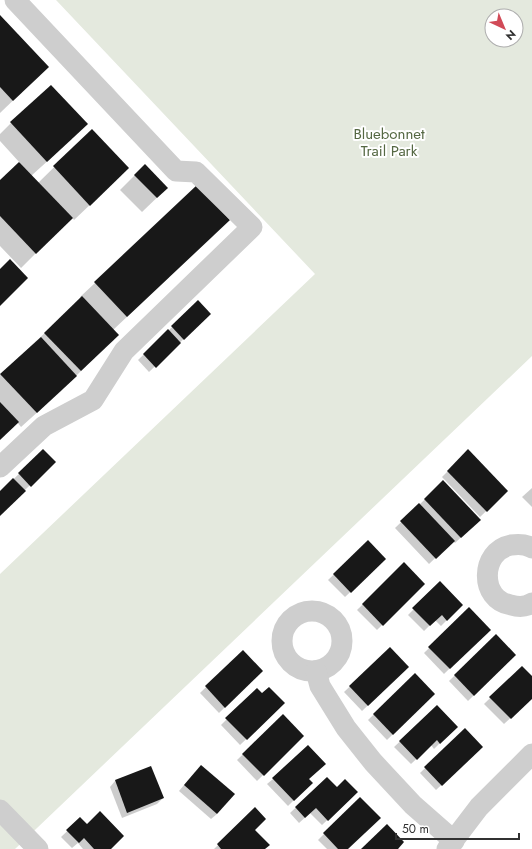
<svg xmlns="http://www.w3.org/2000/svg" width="532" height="849" viewBox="0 0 532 849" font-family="Jost,sans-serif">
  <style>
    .green { fill: #e4e9de; fill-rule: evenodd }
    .shadow { fill: #0003 }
    .building { fill: #181818 }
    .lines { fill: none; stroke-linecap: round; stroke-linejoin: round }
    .minor { stroke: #cecece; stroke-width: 21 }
    .labels { text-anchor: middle; stroke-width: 4; stroke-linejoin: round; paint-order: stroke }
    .park-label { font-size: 15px; fill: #556843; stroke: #fff }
  </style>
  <rect width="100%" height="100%" fill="#fff"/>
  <!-- green -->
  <path class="green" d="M56,0h476v356l-517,493h-15v-275l315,-300zM492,16h24v24h-24z"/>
  <!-- shadow -->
  <g class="shadow">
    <polygon points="0,17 48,67 0,113"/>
    <polygon points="11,123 72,139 31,176 38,183 92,130 113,183 74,220 72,217 21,268 0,246 0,182 20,163 0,141 0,134"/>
    <polygon points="145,165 167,188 142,212 120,190"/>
    <polygon points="214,235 113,330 103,349 61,391 21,427 17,422 0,439 0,375 81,299 80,297 95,283"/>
    <polygon points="198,302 210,314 149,372 138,360"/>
    <polygon points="43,451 54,462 0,514 0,492"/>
    <polygon points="468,451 507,491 480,517 442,477"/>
    <polygon points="443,482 474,525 455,543 453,541 429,564 395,528"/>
    <polygon points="532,488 532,507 522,497"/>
    <polygon points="368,542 385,559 345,597 328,580"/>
    <polygon points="404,564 424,584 377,630 357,610"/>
    <polygon points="440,583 462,605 441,626 435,620 424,631 408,615"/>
    <polygon points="469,609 489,630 444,674 424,653"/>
    <polygon points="496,635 515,655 468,701 449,681"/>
    <polygon points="390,649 408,667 362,711 344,692"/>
    <polygon points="243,651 262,671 219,713 200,693"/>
    <polygon points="522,667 532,678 532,698 504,724 484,704"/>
    <polygon points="415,675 434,694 387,740 368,720"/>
    <polygon points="257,689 262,694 284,703 240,745 221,725"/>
    <polygon points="437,707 456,727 434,749 431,745 411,764 394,747"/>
    <polygon points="283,716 303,736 257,781 237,760"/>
    <polygon points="465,730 476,753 436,790 420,773"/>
    <polygon points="151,768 163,798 157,804 122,818 110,787 115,781"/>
    <polygon points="195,772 217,814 211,819 179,791"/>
    <polygon points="327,778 337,788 357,792 322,825 310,813 299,823 290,813"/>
    <polygon points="273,779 308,780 311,783 288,806 267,784"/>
    <polygon points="360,798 347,849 327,849 318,840"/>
    <polygon points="255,809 254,830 264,849 214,849"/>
    <polygon points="80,819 109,849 83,849 78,843 72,848 61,837"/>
  </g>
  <!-- building -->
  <g class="building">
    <polygon points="0,15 49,67 13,101 0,87"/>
    <polygon points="51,85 88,124 47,162 10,122"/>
    <polygon points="92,129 129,168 90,206 53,166"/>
    <polygon points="19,162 73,218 36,254 0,216 0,180"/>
    <polygon points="145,164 168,188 157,198 134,175"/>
    <polygon points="197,185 230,220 127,317 94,282"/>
    <polygon points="10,259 28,278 0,306 0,269"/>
    <polygon points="82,296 119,335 81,371 44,333"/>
    <polygon points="198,300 211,314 184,340 171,326"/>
    <polygon points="168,329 181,343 156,368 143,354"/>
    <polygon points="41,337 77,376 37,413 0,374"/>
    <polygon points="0,402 19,422 0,440"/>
    <polygon points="43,449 56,462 31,487 18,473"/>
    <polygon points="468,449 508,491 487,512 447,471"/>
    <polygon points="13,478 26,491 0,516 0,491"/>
    <polygon points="443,480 481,520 461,538 424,499"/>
    <polygon points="419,503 455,541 436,559 400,521"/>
    <polygon points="368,540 386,559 351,593 333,574"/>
    <polygon points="404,562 425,584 383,626 362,604"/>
    <polygon points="440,581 463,605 447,621 442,615 430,626 412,608"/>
    <polygon points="469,607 491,630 450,669 428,647"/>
    <polygon points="496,634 516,655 474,696 454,675"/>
    <polygon points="390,647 409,667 368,706 349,686"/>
    <polygon points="243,650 263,671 225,708 205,686"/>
    <polygon points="522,666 532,676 532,699 511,719 489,697"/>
    <polygon points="415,673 435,694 393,735 373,714"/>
    <polygon points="269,687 285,703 247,740 225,718 257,688 262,693"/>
    <polygon points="437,705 458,727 440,744 437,740 417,760 399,741"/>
    <polygon points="283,714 304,736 264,776 242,754"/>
    <polygon points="465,728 483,747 442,786 424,767"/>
    <polygon points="308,745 326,764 309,779 313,783 294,801 272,778"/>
    <polygon points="201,765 235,794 217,814 184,785"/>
    <polygon points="151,766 164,798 127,813 115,780"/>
    <polygon points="327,777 337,787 345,779 358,792 328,821 316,808 305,818 295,807"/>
    <polygon points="360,797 381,818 348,849 338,849 323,833"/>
    <polygon points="255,807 266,819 255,830 270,845 265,849 221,849 217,844"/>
    <polygon points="100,811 124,836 111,849 94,849 84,838 79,843 66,830 80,817 87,824"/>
    <polygon points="387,824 404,842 398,849 361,849"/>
  </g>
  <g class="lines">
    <!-- minor -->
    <g class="minor">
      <polyline points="0,467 44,426 93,400 124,351 252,227 196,172 176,171 15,0"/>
      <path d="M532,548c-6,-4 -14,-4 -21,-3 -31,6 -32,55 0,60 7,2 15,2 21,-2"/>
      <circle cx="312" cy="641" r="30"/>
      <polyline points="316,671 320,686 346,728 373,762 413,805 454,841"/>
      <polyline points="0,810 38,849"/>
      <polyline points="447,849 479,807 532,754"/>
    </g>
  </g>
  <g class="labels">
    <!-- park labels -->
    <g class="park-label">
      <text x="389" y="139">Bluebonnet<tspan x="389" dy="17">Trail Park</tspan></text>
    </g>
  </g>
  <!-- north arrow -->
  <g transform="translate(504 28) rotate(136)"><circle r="19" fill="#ffffff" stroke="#adadad"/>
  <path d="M0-3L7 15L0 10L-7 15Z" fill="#d14a57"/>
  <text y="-6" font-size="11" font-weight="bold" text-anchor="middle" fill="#313131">N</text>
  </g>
  <!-- scale -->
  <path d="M396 833v6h123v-6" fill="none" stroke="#313131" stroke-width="2"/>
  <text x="402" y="833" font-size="12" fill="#313131" stroke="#ffffff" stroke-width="3" paint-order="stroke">50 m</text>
</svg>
